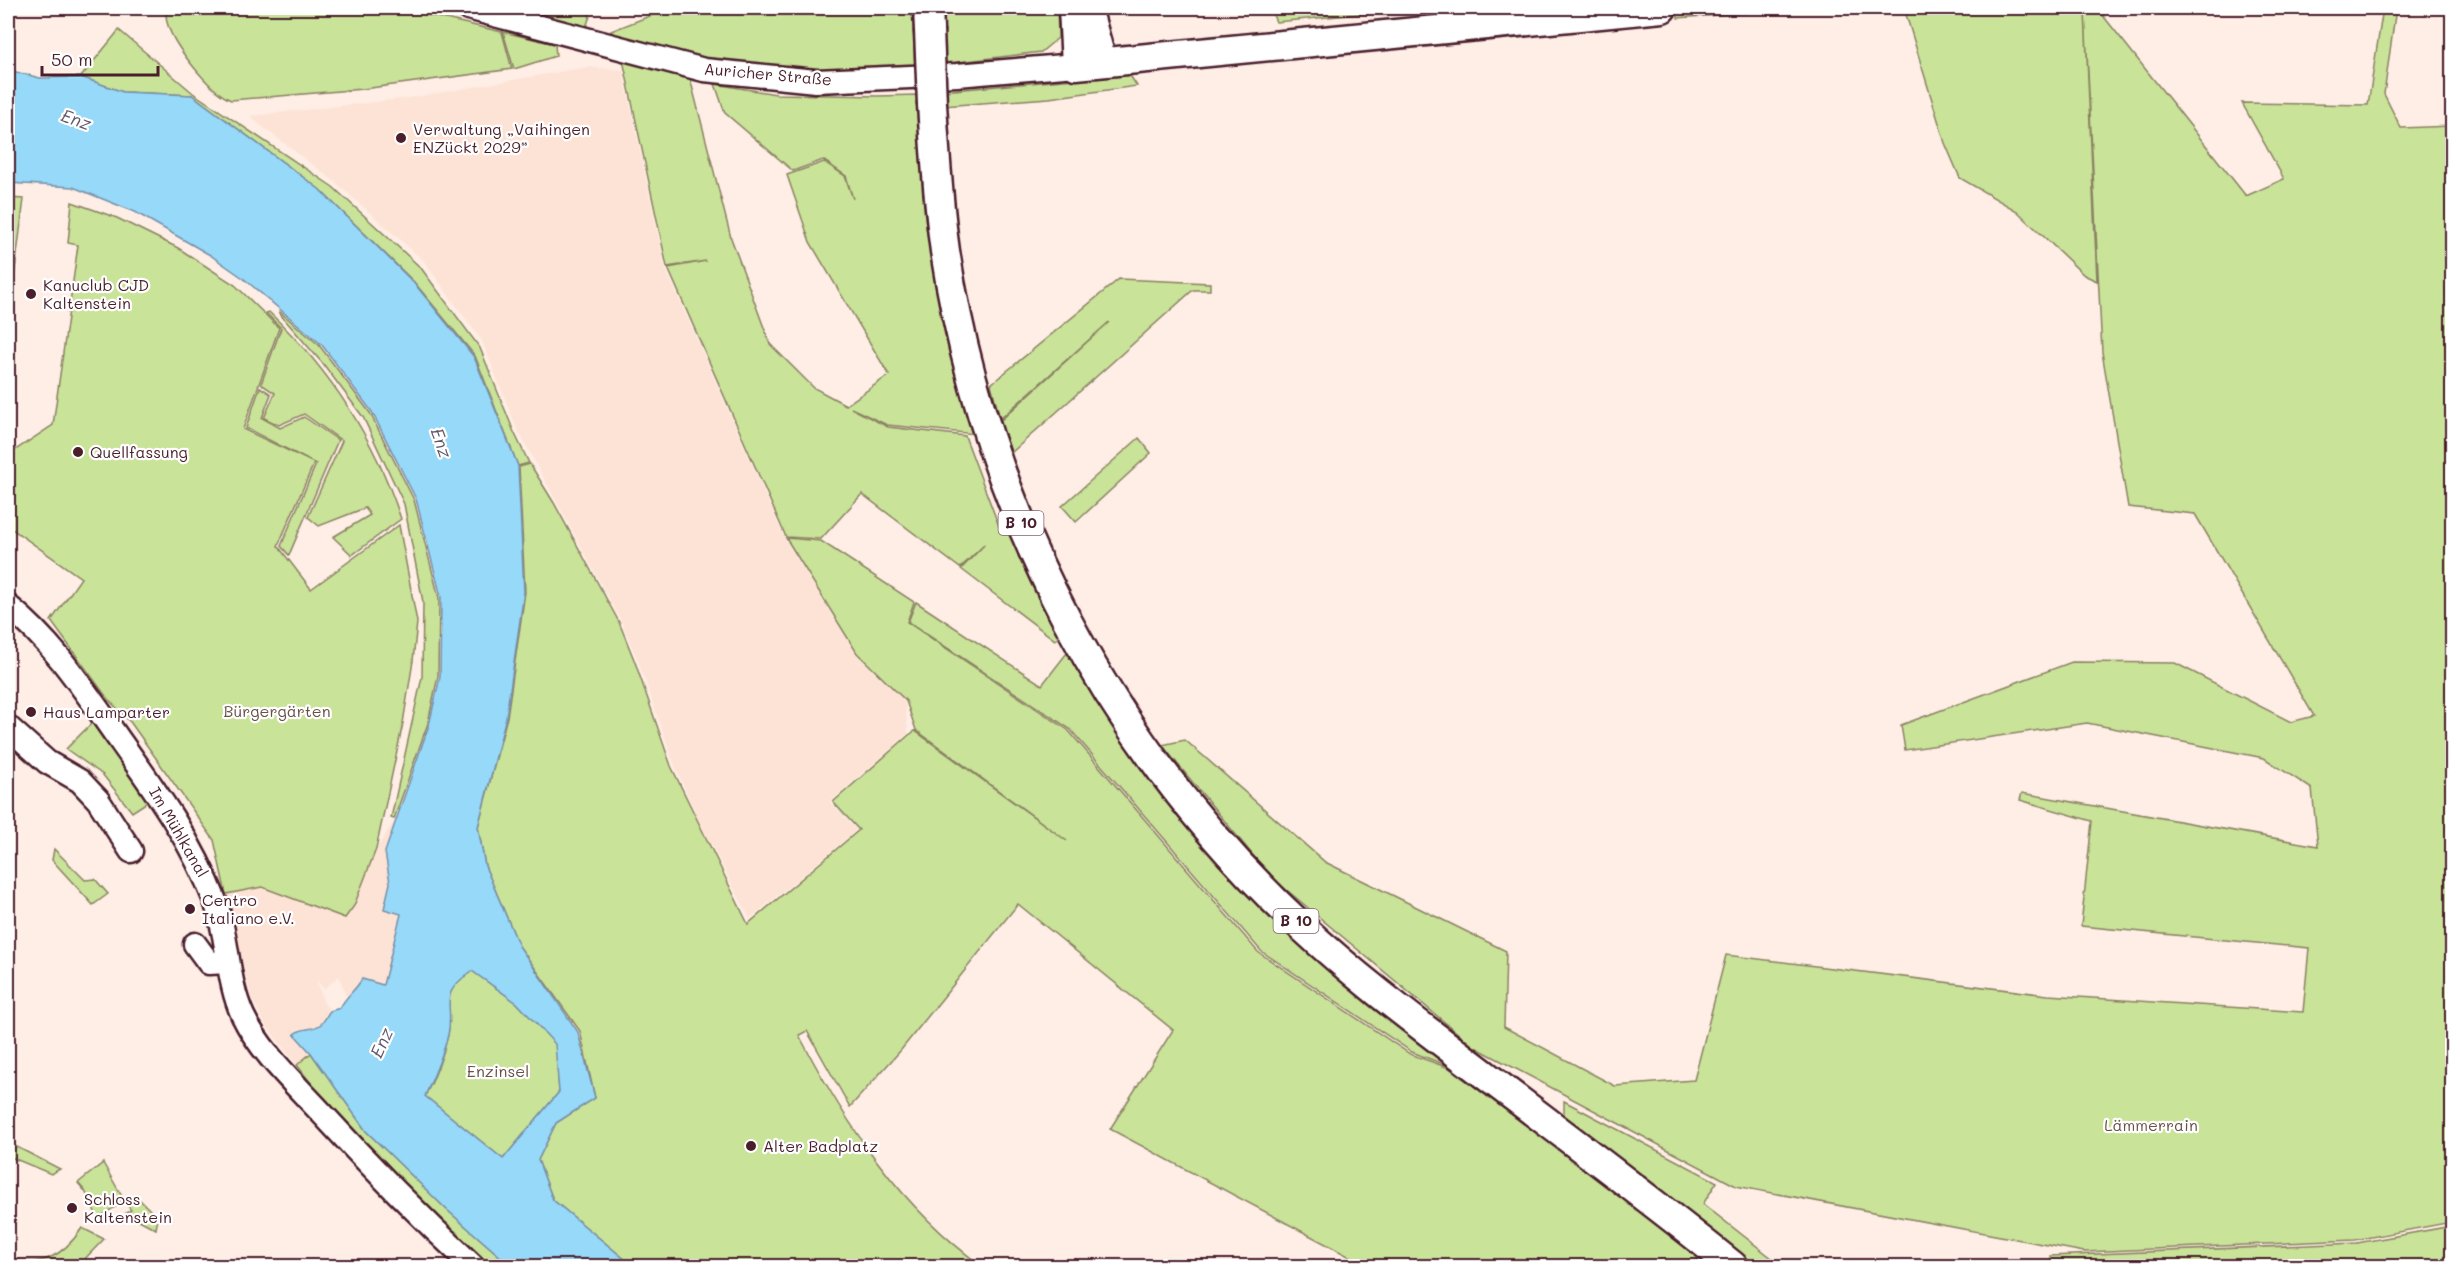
<svg xmlns="http://www.w3.org/2000/svg" width="2460" height="1274" viewBox="0 0 2460 1274" font-family="Mali,sans-serif">
  <style>
    .built { fill: #fde3d5 }
    .green { fill: #c9e399; stroke: #8a8162; stroke-width: 1.5 }
    .water { fill: #97d9f9; stroke: #788fa7; stroke-width: 1.5; fill-rule: evenodd }
    .lines { fill: none; stroke-linecap: round; stroke-linejoin: round }
    .minor-casing { stroke: #4a1f2b; stroke-width: 27 }
    .major-casing { stroke: #4a1f2b; stroke-width: 33 }
    .minor { stroke: #fff; stroke-width: 22 }
    .major { stroke: #fff; stroke-width: 28 }
    .major-bridge-casing { stroke: #4a1f2b; stroke-width: 33; stroke-linecap: butt }
    .major-bridge { stroke: #fff; stroke-width: 28 }
    .poi-dot { fill: #4a1f2b; stroke: #fff; stroke-width: 2 }
    .labels { text-anchor: middle; stroke-width: 4.5; stroke-linejoin: round; paint-order: stroke }
    .shield { fill: #fff; stroke: #80626b; stroke-width: 1.5 }
    .shield-label { font-size: 15px; font-weight: bold; fill: #4a1f2b }
    .street-label { font-size: 16px; fill: #4a1f2b; stroke: #fff }
    .poi-label { font-size: 16px; fill: #4a1f2b; stroke: #fff; text-anchor: start }
    .park-label { font-size: 16px; fill: #6a5046; stroke: #fff }
    .water-label { font-size: 18px; font-style: italic; fill: #615769; stroke: #fff }
  </style>
  <rect width="100%" height="100%" fill="#feeee6"/>
  <filter id="ink" filterUnits="userSpaceOnUse"><feTurbulence type="fractalNoise" baseFrequency=".0167" numOctaves="2"/><feDisplacementMap in="SourceGraphic" scale="12" xChannelSelector="R" yChannelSelector="G"/><feConvolveMatrix kernelMatrix="1 2 1 2 8 2 1 2 1" color-interpolation-filters="sRGB"/></filter>
  <g filter="url(#ink)">
    <!-- built -->
    <g class="built">
      <polygon points="587,67 623,70 665,267 785,539 856,654 905,701 908,734 830,802 857,830 750,919 698,819 674,764 638,661 621,621 516,427 482,341 423,260 334,181 259,124 250,116 409,98"/>
      <polygon points="395,820 385,852 391,883 384,909 402,913 383,985 356,989 346,996 339,976 324,989 316,980 324,1003 330,1011 321,1024 310,1029 299,1029 294,1034 311,1053 297,1065 265,1024 251,997 226,894 262,887 345,918 354,906 376,849"/>
    </g>
    <!-- green -->
    <g class="green">
      <path d="M166,8h232l104,24 10,37 -149,20 -132,11c-21,-8 -59,-56 -64,-78 -1,-4 -1,-10 -1,-14z"/>
      <polygon points="517,8 587,8 590,16 586,27"/>
      <polygon points="670,8 912,8 915,69 814,73 701,60 611,35 611,31"/>
      <polygon points="940,8 1057,8 1058,38 1041,52 942,64"/>
      <polygon points="1270,8 1423,8 1276,22"/>
      <polygon points="1734,8 1776,8 1745,13 1678,18 1677,13"/>
      <polygon points="1904,8 2097,8 2246,196 2284,179 2242,103 2368,105 2383,8 2396,8 2384,94 2401,128 2452,126 2452,1222 2355,1240 2084,1252 1736,1186 1473,1046 1270,876 1162,745 1185,740 1325,862 1506,951 1504,1027 1615,1086 1694,1080 1726,955 2048,995 2303,1012 2309,948 2081,926 2092,821 2020,800 2022,793 2318,846 2312,789 2264,758 2087,723 1905,750 1901,725 2072,662 2175,663 2291,722 2314,716 2195,514 2128,507 2102,352 2085,12 2097,281 2084,275 2017,211 1960,178 1945,143"/>
      <polygon points="119,30 193,93 333,187 421,268 480,348 514,432 529,463 518,466 475,356 414,282 319,189 192,95 123,92 81,77"/>
      <polygon points="503,32 555,44 556,56 514,69"/>
      <polygon points="623,60 690,78 731,238 770,344 814,388 846,405 889,375 810,242 787,175 824,162 845,176 853,199 846,176 823,160 793,171 725,113 715,84 776,94 877,96 918,95 923,187 932,261 975,434 887,425 851,408 888,427 965,436 1000,529 1006,524 1060,637 1055,640 961,569 985,544 960,568 862,494 821,539 786,537 668,268 706,261 667,267"/>
      <polygon points="1129,74 1137,86 1049,98 943,106 943,91"/>
      <polygon points="8,198 24,199 13,286 8,287"/>
      <polygon points="72,202 117,218 178,248 235,285 279,328 243,429 314,463 278,546 311,589 399,525 417,622 413,661 403,723 376,849 354,906 345,918 262,887 226,894 214,840 131,723 108,699 51,621 81,578 8,526 8,455 53,425 78,245 68,243"/>
      <polygon points="1119,279 1210,283 1210,290 1193,290 1011,453 1000,421 1109,322 1000,419 991,384"/>
      <path d="M269,312c60,57 106,127 132,207l-49,36 -19,-18 37,-22 -5,-7 -46,18 -11,-9 34,-76 -38,-27 -25,11 -15,-7 11,-25 -14,-9 20,-56 -15,-15z"/>
      <polygon points="280,312 319,345 370,413 414,500 439,598 438,676 428,723 394,819 391,818 422,677 423,602 404,504 363,417 324,365 279,313"/>
      <polygon points="260,387 271,394 262,418 280,428 304,417 338,440 289,555 281,546 316,464 246,428"/>
      <polygon points="1139,438 1151,453 1076,522 1062,506"/>
      <path d="M530,464l24,39 65,119 16,40 36,104 77,158 111,-94 -26,-28 76,-67 6,-4 152,110 -151,-111 -10,-29 -49,-48 -71,-115 35,3 93,61 -7,20 161,108 190,222 152,102 39,14 235,172 33,26h-350l-257,-137 63,-99 -155,-126 -117,146 -51,57 -43,-76 -8,4c46,88 102,173 183,231h-349l-80,-66 -15,-40 18,-37 39,-25 -15,-67 -61,-85 -34,-80 -7,-39 29,-110 18,-125 -6,-125z"/>
      <polygon points="916,602 1042,685 1070,649 1113,721 1452,1063 1448,1066 1412,1052 1261,951 1070,729 908,622"/>
      <polygon points="95,720 152,799 132,812 103,775 66,749"/>
      <polygon points="54,849 85,880 95,879 108,894 93,905 52,860"/>
      <path d="M472,971l45,32 39,41 3,48 -56,67 -78,-63c10,-19 18,-40 23,-61 7,-34 -14,-38 24,-64z"/>
      <polygon points="311,1053 366,1131 446,1209 511,1266 487,1266 331,1109 297,1065"/>
      <polygon points="1564,1101 1717,1182 1703,1204 1782,1266 1744,1266 1564,1124"/>
      <polygon points="13,1145 60,1169 51,1174 8,1156 8,1146"/>
      <polygon points="103,1163 124,1200 130,1197 134,1202 138,1198 158,1218 156,1229 126,1213 131,1210 124,1201 98,1218 85,1191 78,1183"/>
      <polygon points="2452,1226 2452,1266 2051,1266 2050,1256 2357,1243"/>
      <path d="M82,1228l22,11 -26,27h-70v-9c33,12 55,-1 74,-29z"/>
    </g>
    <!-- water -->
    <path class="water" d="M8,70l32,8 41,-1 42,15 69,3 127,94 95,94 60,74 44,109 6,126 -18,125 -28,110 7,39 34,80 59,86 17,66 -39,25 -18,37 15,40 80,66h-122l-65,-57 -80,-78 -55,-78 -17,-19c8,-7 19,-3 27,-10 4,-3 6,-10 9,-13l10,-3c6,-12 15,-17 22,-29l21,6 18,-71 -17,-5 6,-26 -5,-31 44,-127 11,-48 1,-80 -25,-98 -44,-87 -50,-67 -79,-67 -33,-23 -75,-43 -62,-25 -65,-4zM472,971l45,32 38,41 4,48 -56,67 -78,-63c9,-20 18,-40 23,-61 7,-33 -12,-39 24,-64z"/>
    <g class="lines">
      <defs>
        <g id="minor">
          <polyline points="468,8 704,70 816,81 957,75 1076,65"/>
          <path d="M8,606c46,37 76,84 110,132 37,52 74,103 97,163 14,37 11,78 28,115 17,35 48,64 74,92 50,55 102,108 156,158"/>
          <polyline points="8,727 47,762 80,781 98,800 131,851"/>
          <polyline points="195,944 209,963 227,962"/>
        </g>
        <g id="major">
          <polyline points="928,8 929,30"/>
          <polyline points="1073,8 1076,65 1662,8"/>
          <polyline points="1087,8 1102,62"/>
          <path d="M932,104c3,49 6,98 13,147 40,259 165,498 357,676 60,56 126,104 191,154 81,61 162,122 240,185"/>
        </g>
      </defs>
      <!-- minor casing -->
      <use href="#minor" class="minor-casing"/>
      <!-- major casing -->
      <use href="#major" class="major-casing"/>
      <!-- minor -->
      <use href="#minor" class="minor"/>
      <!-- major -->
      <use href="#major" class="major"/>
      <defs>
        <polyline id="major-bridge" points="929,30 932,104"/>
      </defs>
      <!-- major-bridge casing -->
      <use href="#major-bridge" class="major-bridge-casing"/>
      <!-- major-bridge -->
      <use href="#major-bridge" class="major-bridge"/>
    </g>
  </g>
  <!-- markers -->
  <g class="poi-dot">
    <circle cx="401" cy="138" r="6"/>
    <circle cx="31" cy="294" r="6"/>
    <circle cx="78" cy="452" r="6"/>
    <circle cx="31" cy="712" r="6"/>
    <circle cx="190" cy="909" r="6"/>
    <circle cx="751" cy="1146" r="6"/>
    <circle cx="72" cy="1208" r="6"/>
  </g>
  <g class="labels">
    <!-- shield labels -->
    <g class="shield">
      <rect x="998.5" y="511" width="45" height="24" rx="4.5"/>
      <rect x="1273.5" y="909" width="45" height="24" rx="4.5"/>
    </g>
    <g class="shield-label">
      <text x="1021" y="528">B 10</text>
      <text x="1296" y="926">B 10</text>
    </g>
    <!-- street labels -->
    <g class="street-label">
      <text transform="translate(768 74) rotate(5)" y="6">Auricher Straße</text>
      <text transform="translate(179 832) rotate(60)" y="6">Im Mühlkanal</text>
    </g>
    <!-- poi labels -->
    <g class="poi-label">
      <text x="413" y="135">Verwaltung „Vaihingen<tspan x="413" dy="18">ENZückt 2029“</tspan></text>
      <text x="43" y="291">Kanuclub CJD<tspan x="43" dy="18">Kaltenstein</tspan></text>
      <text x="90" y="458">Quellfassung</text>
      <text x="43" y="718">Haus Lamparter</text>
      <text x="202" y="906">Centro<tspan x="202" dy="18">Italiano e.V.</tspan></text>
      <text x="763" y="1152">Alter Badplatz</text>
      <text x="84" y="1205">Schloss<tspan x="84" dy="18">Kaltenstein</tspan></text>
    </g>
    <!-- park labels -->
    <g class="park-label">
      <text x="277" y="717">Bürgergärten</text>
      <text x="498" y="1077">Enzinsel</text>
      <text x="2151" y="1131">Lämmerrain</text>
    </g>
    <!-- water labels -->
    <g class="water-label">
      <text transform="translate(76 120) rotate(19)" y="6">Enz</text>
      <text transform="translate(441 443) rotate(70)" y="6">Enz</text>
      <text transform="translate(382 1043) rotate(-66)" y="6">Enz</text>
    </g>
  </g>
  <!-- margin -->
  <rect width="2460" height="1274" fill="none" stroke="#fff" stroke-width="30"/>
  <rect x="15" y="15" width="2430" height="1244" fill="none" stroke="#4a1f2b" stroke-width="2" filter="url(#ink)"/>
  <!-- scale -->
  <path d="M42 66v9h116v-9" fill="none" stroke="#4a1f2b" stroke-width="3"/>
  <text x="51" y="66" font-size="18" fill="#4a1f2b" stroke="#ffffff" stroke-width="4.5" paint-order="stroke">50 m</text>
</svg>
